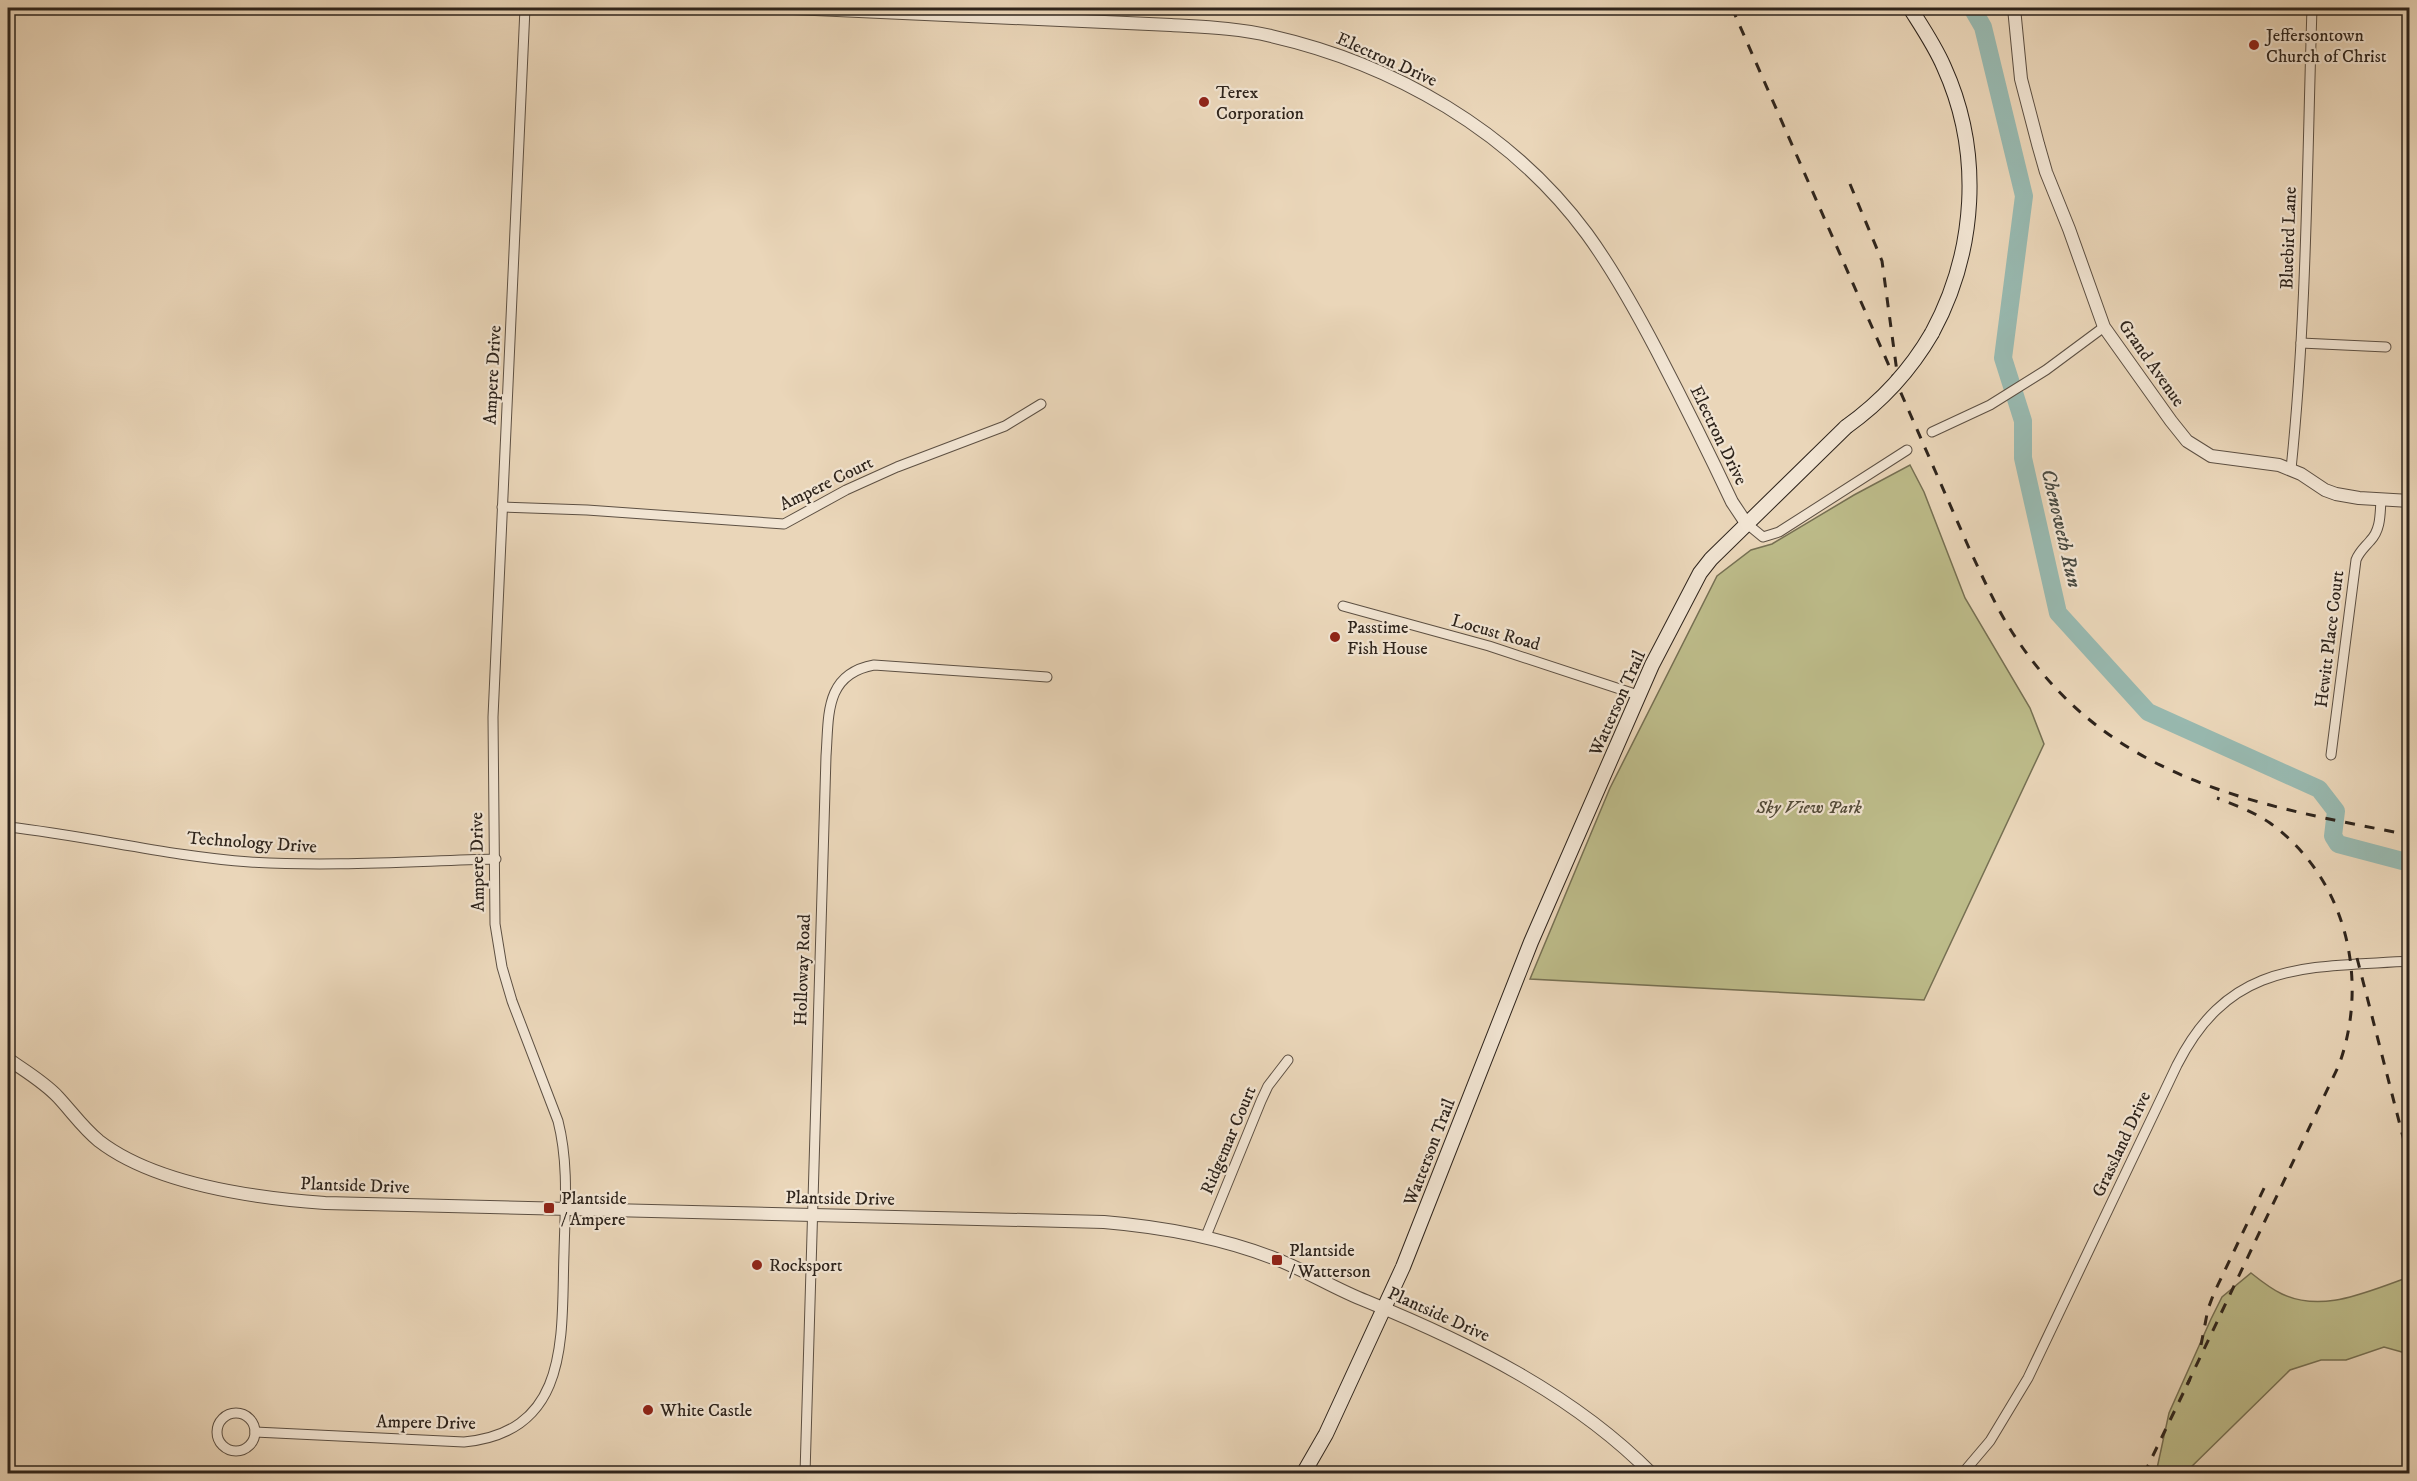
<svg xmlns="http://www.w3.org/2000/svg" width="2417" height="1481" viewBox="0 0 2417 1481" font-family="'IM FELL DW Pica',serif">
  <style>
    .green { fill: #bdbc8a; stroke: #767053; stroke-width: 1.5 }
    .lines { fill: none; stroke-linecap: round; stroke-linejoin: round }
    .river { stroke: #98b9b0; stroke-width: 18 }
    .minor-casing { stroke: #5d5043; stroke-width: 11 }
    .tertiary-casing { stroke: #5d5043; stroke-width: 14 }
    .secondary-casing { stroke: #2e241c; stroke-width: 16 }
    .minor { stroke: #f1e4d2; stroke-width: 9 }
    .tertiary { stroke: #f1e4d2; stroke-width: 12 }
    .secondary { stroke: #f1e4d2; stroke-width: 14 }
    .rail { stroke: #2e241c; stroke-width: 3; stroke-dasharray: 10 10; stroke-linecap: butt }
    .secondary-bridge-casing { stroke: #2e241c; stroke-width: 16; stroke-linecap: butt }
    .secondary-bridge { stroke: #f1e4d2; stroke-width: 14 }
    .poi-dot { fill: #8f2418; stroke: #f1e4d2; stroke-width: 2 }
    .labels { text-anchor: middle; stroke-width: 4.5; stroke-linejoin: round; paint-order: stroke }
    .poi-label { font-size: 18px; fill: #2e241c; stroke: #f1e4d2; text-anchor: start }
    .street-label { font-size: 18px; fill: #2e241c; stroke: #f1e4d2 }
    .park-label { font-size: 18px; font-style: italic; fill: #524a38; stroke: #f1e4d2 }
    .water-label { font-size: 20px; font-style: italic; fill: #484941; stroke: #f1e4d2 }
  </style>
  <rect width="100%" height="100%" fill="#ead6b9"/>
  <filter id="stains"><feTurbulence type="fractalNoise" baseFrequency=".00333" numOctaves="4"/><feColorMatrix values="0 0 0 0 .2 0 0 0 0 .09 0 0 0 0 .02 0 0 0 .5 -.17"/></filter>
  <radialGradient id="worn" r=".72"><stop offset=".6" stop-color="#630" stop-opacity="0"/><stop offset="1" stop-color="#630" stop-opacity=".3"/></radialGradient>
  <!-- green -->
  <g class="green">
    <polygon points="1910,465 1924,492 1965,598 2030,708 2044,744 1924,1000 1530,979 1610,788 1717,576 1751,550 1772,544 1854,495"/>
    <path d="M2251,1273c10,8 20,16 31,21 41,19 83,-2 122,-15h5v75l-25,-7 -38,13h-25l-31,10 -105,103h-29l13,-60 42,-94 11,-22z"/>
  </g>
  <g class="lines">
    <!-- river -->
    <polyline class="river" points="1972,8 1983,27 2024,196 2003,358 2023,421 2023,458 2058,613 2148,712 2319,789 2336,811 2333,836 2338,844 2410,863"/>
    <defs>
      <g id="minor">
        <polyline points="2301,343 2386,347"/>
        <polyline points="1932,432 1990,405 2046,370 2104,327"/>
        <path d="M2291,469c16,-153 16,-308 21,-461"/>
        <polyline points="502,507 587,510 784,524 846,490 897,467 1005,426 1041,404"/>
        <polyline points="1746,523 1763,537 1779,532 1907,450"/>
        <polyline points="1343,606 1489,646 1638,695"/>
        <path d="M2331,755l25,-195c3,-8 8,-12 14,-19 11,-11 10,-27 11,-42"/>
        <path d="M8,827c81,9 160,29 242,35 82,5 164,-1 246,-3"/>
        <polyline points="1206,1236 1261,1101 1268,1086 1288,1060"/>
        <circle cx="236" cy="1432" r="19"/>
        <path d="M255,1432l209,10c108,-10 97,-109 100,-189 1,-44 5,-89 -6,-132l-46,-120 -10,-34 -7,-43 -2,-207 32,-709"/>
        <path d="M805,1474l21,-718c3,-40 -2,-82 48,-91l173,12"/>
        <path d="M1962,1474l28,-33 38,-63 149,-313c54,-106 129,-97 233,-104"/>
      </g>
      <g id="tertiary">
        <path d="M793,8l378,17c33,2 67,3 100,11 123,28 240,95 316,198 27,37 49,77 70,117 26,50 51,100 75,151l14,21"/>
        <polyline points="2014,8 2021,79 2038,144 2046,172 2069,229 2104,327 2171,421 2187,441 2211,456 2279,465 2301,474 2325,490 2336,494 2359,498 2410,501"/>
        <path d="M8,1059c17,12 36,23 50,38 14,15 25,31 41,44 57,44 156,57 226,62l779,19c59,5 116,15 172,37 31,12 59,30 90,42 103,42 207,93 286,173"/>
      </g>
      <g id="secondary">
        <path d="M1910,8c12,19 25,38 34,59 39,86 32,185 -12,266"/>
        <polyline points="1303,1474 1326,1434 1403,1267 1531,942 1652,665 1700,573 1711,559 1846,427"/>
      </g>
    </defs>
    <!-- minor casing -->
    <use href="#minor" class="minor-casing"/>
    <!-- tertiary casing -->
    <use href="#tertiary" class="tertiary-casing"/>
    <!-- secondary casing -->
    <use href="#secondary" class="secondary-casing"/>
    <!-- minor -->
    <use href="#minor" class="minor"/>
    <!-- tertiary -->
    <use href="#tertiary" class="tertiary"/>
    <!-- secondary -->
    <use href="#secondary" class="secondary"/>
    <!-- rail -->
    <g class="rail">
      <path d="M1732,8l237,540c15,32 29,64 49,93 95,140 237,164 392,194"/>
      <polyline points="1850,184 1882,261 1897,372"/>
      <polyline points="2357,958 2410,1164"/>
      <polyline points="2201,1345 2208,1309 2214,1293 2267,1182"/>
      <path d="M2187,1385l152,-320c31,-86 7,-187 -69,-242 -16,-11 -35,-18 -53,-25"/>
      <polyline points="2144,1474 2190,1379"/>
    </g>
    <defs>
      <path id="secondary-bridge" d="M1846,427c35,-25 64,-56 86,-94"/>
    </defs>
    <!-- secondary-bridge casing -->
    <use href="#secondary-bridge" class="secondary-bridge-casing"/>
    <!-- secondary-bridge -->
    <use href="#secondary-bridge" class="secondary-bridge"/>
  </g>
  <!-- markers -->
  <g class="poi-dot">
    <circle cx="2254" cy="45" r="6"/>
    <circle cx="1204" cy="102" r="6"/>
    <circle cx="1335" cy="637" r="6"/>
    <rect x="543" y="1202" width="12" height="12" rx="3"/>
    <rect x="1271" y="1254" width="12" height="12" rx="3"/>
    <circle cx="757" cy="1265" r="6"/>
    <circle cx="648" cy="1410" r="6"/>
  </g>
  <g class="labels">
    <!-- poi labels -->
    <g class="poi-label">
      <text x="2266" y="41">Jeffersontown<tspan x="2266" dy="21">Church of Christ</tspan></text>
      <text x="1216" y="98">Terex<tspan x="1216" dy="21">Corporation</tspan></text>
      <text x="1347" y="633">Passtime<tspan x="1347" dy="21">Fish House</tspan></text>
      <text x="561" y="1204">Plantside<tspan x="561" dy="21">/ Ampere</tspan></text>
      <text x="1289" y="1256">Plantside<tspan x="1289" dy="21">/ Watterson</tspan></text>
      <text x="769" y="1271">Rocksport</text>
      <text x="660" y="1416">White Castle</text>
    </g>
    <!-- street labels -->
    <g class="street-label">
      <text transform="translate(1387 59) rotate(24)" y="6">Electron Drive</text>
      <text transform="translate(2288 238) rotate(-88)" y="6">Bluebird Lane</text>
      <text transform="translate(2152 363) rotate(55)" y="6">Grand Avenue</text>
      <text transform="translate(492 375) rotate(-87)" y="6">Ampere Drive</text>
      <text transform="translate(1719 435) rotate(64)" y="6">Electron Drive</text>
      <text transform="translate(826 483) rotate(-26)" y="6">Ampere Court</text>
      <text transform="translate(1496 632) rotate(16)" y="6">Locust Road</text>
      <text transform="translate(2329 639) rotate(-83)" y="6">Hewitt Place Court</text>
      <text transform="translate(1617 703) rotate(-66)" y="6">Watterson Trail</text>
      <text transform="translate(252 842) rotate(4)" y="6">Technology Drive</text>
      <text transform="translate(477 862) rotate(-91)" y="6">Ampere Drive</text>
      <text transform="translate(802 970) rotate(-88)" y="6">Holloway Road</text>
      <text transform="translate(1228 1140) rotate(-67)" y="6">Ridgemar Court</text>
      <text transform="translate(2121 1144) rotate(-65)" y="6">Grassland Drive</text>
      <text transform="translate(1429 1152) rotate(-69)" y="6">Watterson Trail</text>
      <text transform="translate(355 1185) rotate(2)" y="6">Plantside Drive</text>
      <text transform="translate(840 1198) rotate(1)" y="6">Plantside Drive</text>
      <text transform="translate(1439 1314) rotate(24)" y="6">Plantside Drive</text>
      <text transform="translate(426 1422) rotate(1)" y="6">Ampere Drive</text>
    </g>
    <!-- park labels -->
    <g class="park-label">
      <text x="1809" y="813">Sky View Park</text>
    </g>
    <!-- water labels -->
    <g class="water-label">
      <text transform="translate(2062 528) rotate(77)" y="7">Chenoweth Run</text>
    </g>
  </g>
  <!-- margin -->
  <rect width="2417" height="1481" fill="none" stroke="#ead6b9" stroke-width="30"/>
  <rect x="9" y="9" width="2399" height="1463" fill="none" stroke="#2e241c" stroke-width="3"/>
  <rect x="15" y="15" width="2387" height="1451" fill="none" stroke="#2e241c" stroke-width="1.5"/>
  <rect width="100%" height="100%" filter="url(#stains)"/>
  <rect width="100%" height="100%" fill="url(#worn)"/>
</svg>
